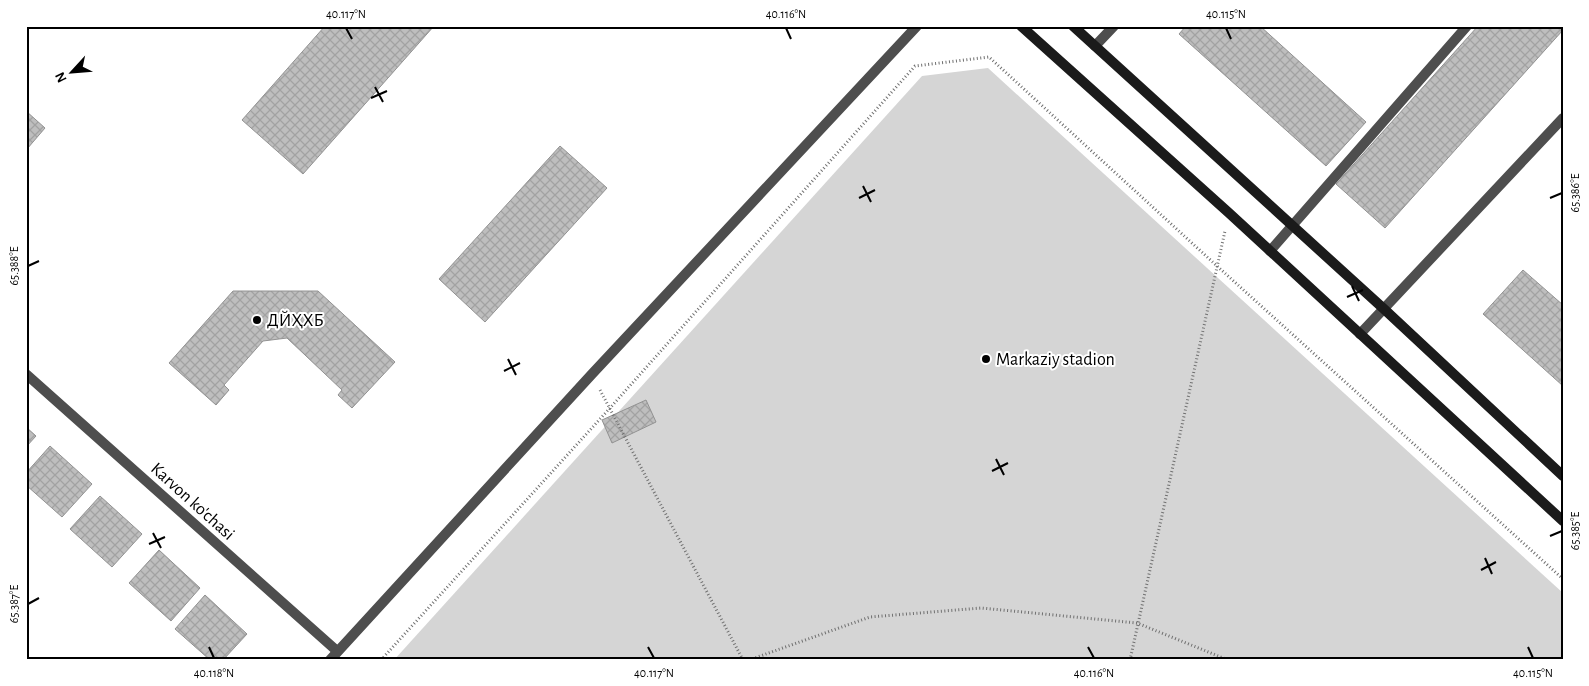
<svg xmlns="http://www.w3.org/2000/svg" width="1589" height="686" viewBox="0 0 1589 686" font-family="'Alegreya Sans',sans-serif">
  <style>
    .garden { fill: #d5d5d5 }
    .building { fill: url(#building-cross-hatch); stroke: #929292 }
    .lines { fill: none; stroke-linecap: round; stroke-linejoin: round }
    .path { stroke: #707070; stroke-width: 3; stroke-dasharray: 1 2.5; stroke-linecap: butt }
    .lane { stroke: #4e4e4e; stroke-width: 10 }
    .street { stroke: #4e4e4e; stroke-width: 10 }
    .secondary { stroke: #1b1b1b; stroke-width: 10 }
    .ticks { fill: none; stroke: #000; stroke-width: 2 }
    .poi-dot { fill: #000; stroke: #fff; stroke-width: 2 }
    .labels { text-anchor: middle; stroke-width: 4; stroke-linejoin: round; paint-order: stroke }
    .poi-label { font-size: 18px; fill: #000; stroke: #fff; text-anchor: start }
    .street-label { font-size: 18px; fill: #000; stroke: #fff }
    .neatline { fill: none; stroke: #000; stroke-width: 2 }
    .ticks-label { font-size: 12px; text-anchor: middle; fill: #000 }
  </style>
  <defs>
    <pattern id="building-cross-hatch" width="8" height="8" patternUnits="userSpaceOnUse" patternTransform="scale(1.25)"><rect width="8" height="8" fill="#bebebe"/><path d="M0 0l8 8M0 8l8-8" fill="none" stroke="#a2a2a2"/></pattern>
  </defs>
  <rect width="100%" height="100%" fill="#fff"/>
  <!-- garden -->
  <polygon class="garden" points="988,68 1563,593 1563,660 394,660 922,76"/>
  <!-- building -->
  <g class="building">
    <polygon points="325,26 434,26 303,174 242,120"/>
    <polygon points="1186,26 1260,26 1366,122 1326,166 1179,34"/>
    <polygon points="1478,26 1563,26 1563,30 1385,228 1336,184"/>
    <polygon points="26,111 45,128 27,149 26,148"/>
    <polygon points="560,146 607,188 485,322 439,279"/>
    <polygon points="1523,270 1563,305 1563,386 1483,314"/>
    <polygon points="233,291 318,291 395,362 352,408 338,395 342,390 287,338 263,341 224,385 229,390 216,405 169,363"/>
    <polygon points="646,400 656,422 612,443 602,420"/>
    <polygon points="26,427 36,436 26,447"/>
    <polygon points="50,446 92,484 62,517 26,485 26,473"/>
    <polygon points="100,496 142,534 112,567 70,529"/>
    <polygon points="159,550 200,588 171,621 129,583"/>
    <polygon points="205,595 247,634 223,660 210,660 175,629"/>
  </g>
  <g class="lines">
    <!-- path -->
    <g class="path">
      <polyline points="600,390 743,660"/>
      <polyline points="381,660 610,408 915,66 989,57 1217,266 1563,579"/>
      <polyline points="749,660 870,617 981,608 1137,623 1228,660"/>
      <polyline points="1130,660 1225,231"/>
    </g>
    <!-- lane -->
    <g class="lane">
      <polyline points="1095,46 1114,26"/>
      <polyline points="1270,251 1467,26"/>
      <polyline points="1360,334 1563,118"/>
    </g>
    <!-- street -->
    <g class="street">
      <polyline points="26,374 337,651"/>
      <polyline points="330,660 592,374 917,26"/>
    </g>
    <!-- secondary -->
    <g class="secondary">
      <polyline points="1021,26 1229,213 1563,521"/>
      <polyline points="1073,26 1384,309 1563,476"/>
    </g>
  </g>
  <!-- ticks -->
  <path class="ticks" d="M346,28l6,11M786,28l5,11M1226,28l5,11M375,87l8,15M371,98l16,-7M863,186l8,16M859,198l16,-8M1550,198l12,-5M28,266l11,-5M1352,286l7,15M1347,297l16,-7M508,359l8,16M504,371l16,-8M996,459l8,16M992,471l16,-8M153,533l8,15M1550,536l12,-5M149,544l16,-7M1485,558l7,16M1481,570l15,-8M28,604l11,-6M209,647l5,11M648,647l6,11M1088,647l6,11M1528,647l5,11"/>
  <!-- markers -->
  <g class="poi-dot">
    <circle cx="257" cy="320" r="5"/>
    <circle cx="986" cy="359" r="5"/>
  </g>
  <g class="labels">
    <!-- poi labels -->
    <g class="poi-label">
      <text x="267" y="326">ДЙҲХБ</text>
      <text x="996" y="365">Markaziy stadion</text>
    </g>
    <!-- street labels -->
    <g class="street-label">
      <text transform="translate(193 501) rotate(42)" y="6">Karvon ko'chasi</text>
    </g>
  </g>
  <!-- border -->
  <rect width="1589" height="686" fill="none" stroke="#ffffff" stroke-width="55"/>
  <!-- north arrow -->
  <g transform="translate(72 72) rotate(244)" stroke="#ffffff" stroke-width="4" paint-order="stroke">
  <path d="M0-4L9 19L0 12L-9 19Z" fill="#000000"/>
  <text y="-8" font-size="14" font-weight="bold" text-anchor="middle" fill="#000000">N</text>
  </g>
  <rect x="28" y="28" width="1534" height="630" class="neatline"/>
  <g class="ticks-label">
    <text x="346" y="18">40.117°N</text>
    <text x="786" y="18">40.116°N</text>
    <text x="1226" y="18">40.115°N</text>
    <text transform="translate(1575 193) rotate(-90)" y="4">65.386°E</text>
    <text transform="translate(14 266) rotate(-90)" y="4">65.388°E</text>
    <text transform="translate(1575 531) rotate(-90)" y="4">65.385°E</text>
    <text transform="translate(14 604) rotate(-90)" y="4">65.387°E</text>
    <text x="214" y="677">40.118°N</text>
    <text x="654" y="677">40.117°N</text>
    <text x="1094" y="677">40.116°N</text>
    <text x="1533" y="677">40.115°N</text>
  </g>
</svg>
